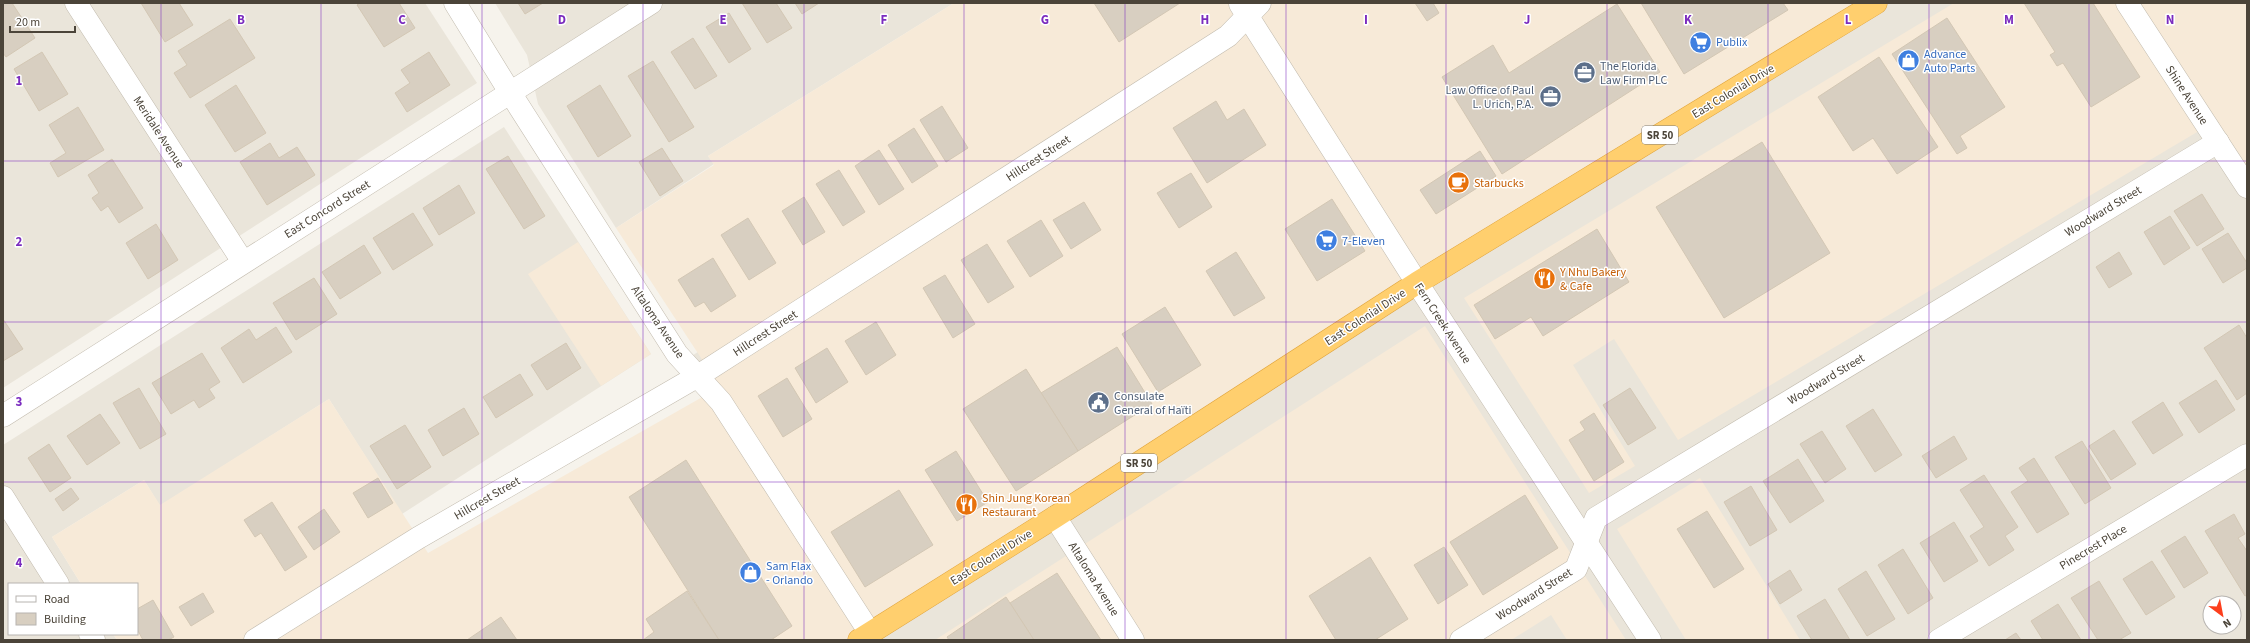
<svg xmlns="http://www.w3.org/2000/svg" width="2250" height="643" viewBox="0 0 2250 643" font-family="'Source Sans 3',sans-serif">
  <style>
    .residential { fill: #eae5da; fill-rule: evenodd }
    .commercial { fill: #f7ead8 }
    .building { fill: #d8cfc1; stroke: #d3c7b4 }
    .lines { fill: none; stroke-linecap: round; stroke-linejoin: round }
    .minor-casing { stroke: #c2bbae; stroke-width: 23 }
    .highway-casing { stroke: #e0a43c; stroke-width: 23 }
    .minor { stroke: #fff; stroke-width: 22 }
    .highway { stroke: #ffcf6e; stroke-width: 22 }
    .grid { fill: none; stroke: #7b2cbf; stroke-width: 1; stroke-opacity: 0.55 }
    .labels { text-anchor: middle; stroke-width: 3; stroke-linejoin: round; paint-order: stroke }
    .shield { fill: #fff; stroke: #817c74; stroke-width: 1 }
    .shield-label { font-size: 11px; font-weight: bold; fill: #4b4439 }
    .shop-label { font-size: 12px; fill: #366cbe; stroke: #fff; text-anchor: start }
    .service-label { font-size: 12px; fill: #4e5e75; stroke: #fff; text-anchor: start }
    .street-label { font-size: 12px; fill: #4b4439; stroke: #fff }
    .food-label { font-size: 12px; fill: #c56008; stroke: #fff; text-anchor: start }
    .grid-label { font-size: 13px; text-anchor: middle; font-weight: bold; fill: #7b2cbf; stroke: #fff; stroke-width: 3; stroke-linejoin: round; paint-order: stroke }
  </style>
  <rect width="100%" height="100%" fill="#f6f3ec"/>
  <!-- residential -->
  <g class="residential">
    <polygon points="3,3 425,3 477,83 3,388"/>
    <polygon points="495,3 954,3 708,156 714,164 616,228 538,104 527,55"/>
    <path d="M1876,3h371v637h-1389l-168,-283 552,-348zM2210,603h24v24h-24z"/>
    <polygon points="504,127 651,354 402,514 329,399 160,506 144,480 52,537 81,584 9,584 9,634 113,634 117,640 3,640 3,445"/>
  </g>
  <!-- commercial -->
  <g class="commercial">
    <polygon points="954,3 1876,3 858,640 117,640 113,634 137,634 137,584 81,584 52,537 144,480 160,505 329,399 428,553 720,387 616,228 714,165 708,156"/>
    <polygon points="1954,3 2247,3 2247,169 2214,122 1678,440 1614,339 1573,365 1635,466 1589,493 1464,298"/>
    <polygon points="578,242 651,354 601,386 528,274"/>
    <polygon points="1425,326 1626,640 1567,640 1551,615 1511,640 935,640"/>
    <polygon points="1700,478 1800,640 1686,640 1617,529"/>
  </g>
  <!-- building -->
  <g class="building">
    <polygon points="3,3 12,3 35,38 6,57 3,53"/>
    <polygon points="141,3 179,3 193,25 165,42"/>
    <polygon points="360,3 399,3 415,28 384,47 357,5"/>
    <polygon points="518,3 543,3 525,14"/>
    <polygon points="742,3 776,3 792,28 767,43"/>
    <polygon points="795,3 819,3 802,14"/>
    <polygon points="1094,3 1180,3 1119,42"/>
    <polygon points="1415,3 1433,3 1439,13 1427,21"/>
    <polygon points="1641,3 1783,3 1788,10 1684,74"/>
    <polygon points="2024,3 2093,3 2140,77 2091,107 2063,63 2057,66 2050,55 2055,52"/>
    <polygon points="1617,4 1660,72 1502,174 1442,77 1493,45 1509,73"/>
    <polygon points="729,13 751,49 729,63 706,27"/>
    <polygon points="1947,18 2005,107 1960,136 1967,148 1957,154 1892,54"/>
    <polygon points="230,19 255,58 190,98 174,73 187,65 178,51"/>
    <polygon points="693,38 717,76 695,89 671,52"/>
    <polygon points="42,52 68,94 39,111 14,69"/>
    <polygon points="429,52 450,85 407,112 395,93 410,83 401,70"/>
    <polygon points="1879,57 1938,147 1897,174 1873,138 1853,151 1818,97"/>
    <polygon points="653,61 694,127 669,142 628,76"/>
    <polygon points="236,85 266,133 235,152 205,105"/>
    <polygon points="600,85 631,136 598,157 567,106"/>
    <polygon points="1216,101 1227,120 1244,109 1266,145 1207,183 1173,128"/>
    <polygon points="942,106 968,148 946,162 920,120"/>
    <polygon points="78,107 104,150 58,177 50,163 66,153 49,125"/>
    <polygon points="914,128 938,166 912,183 888,145"/>
    <polygon points="1762,142 1830,253 1724,318 1656,207"/>
    <polygon points="270,143 279,158 297,147 315,175 267,205 240,162"/>
    <polygon points="662,148 683,181 660,196 639,162"/>
    <polygon points="879,150 904,189 879,205 855,166"/>
    <polygon points="1480,151 1496,176 1436,214 1420,190"/>
    <polygon points="508,156 545,216 524,229 486,169"/>
    <polygon points="112,159 143,208 119,223 108,206 101,211 92,198 99,193 88,175"/>
    <polygon points="839,170 865,212 843,226 816,184"/>
    <polygon points="1191,173 1212,207 1179,228 1157,193"/>
    <polygon points="459,185 475,213 439,235 423,208"/>
    <polygon points="2202,194 2224,229 2197,246 2174,211"/>
    <polygon points="804,197 825,232 803,245 782,211"/>
    <polygon points="1332,199 1365,251 1317,281 1285,229"/>
    <polygon points="1084,202 1101,230 1071,249 1053,220"/>
    <polygon points="413,213 433,245 393,270 373,238"/>
    <polygon points="2170,216 2190,248 2164,265 2144,232"/>
    <polygon points="748,218 776,263 749,280 721,235"/>
    <polygon points="1041,220 1063,256 1030,277 1007,241"/>
    <polygon points="156,224 178,260 148,279 126,243"/>
    <polygon points="1597,229 1629,282 1543,336 1531,317 1495,339 1474,305"/>
    <polygon points="2228,233 2247,263 2247,268 2223,283 2202,249"/>
    <polygon points="987,244 1014,287 988,303 961,260"/>
    <polygon points="364,245 381,273 340,299 322,272"/>
    <polygon points="1236,252 1265,298 1234,316 1206,271"/>
    <polygon points="2119,252 2132,274 2109,288 2096,267"/>
    <polygon points="713,258 736,296 711,312 704,302 695,307 678,280"/>
    <polygon points="945,275 975,324 953,338 923,288"/>
    <polygon points="314,278 337,314 296,340 273,303"/>
    <polygon points="1165,307 1201,365 1158,392 1122,334"/>
    <polygon points="3,319 23,349 3,361"/>
    <polygon points="876,322 896,355 866,375 845,341"/>
    <polygon points="2239,325 2247,338 2247,393 2237,400 2204,348"/>
    <polygon points="276,327 292,352 243,383 221,348 249,329 256,340"/>
    <polygon points="566,343 581,368 547,390 531,365"/>
    <polygon points="1117,347 1152,404 1078,451 1041,393"/>
    <polygon points="827,348 848,382 816,403 795,368"/>
    <polygon points="202,353 220,382 209,389 215,398 199,408 194,400 171,414 152,383"/>
    <polygon points="1026,369 1078,451 1016,491 963,409"/>
    <polygon points="520,374 533,395 496,418 483,397"/>
    <polygon points="787,378 812,419 783,437 758,396"/>
    <polygon points="2216,380 2235,410 2199,433 2179,403"/>
    <polygon points="139,388 166,434 140,449 113,403"/>
    <polygon points="1630,388 1656,428 1628,445 1603,405"/>
    <polygon points="2163,402 2183,435 2153,454 2132,422"/>
    <polygon points="464,408 479,434 443,456 428,430"/>
    <polygon points="1873,409 1902,455 1875,472 1846,426"/>
    <polygon points="1594,413 1624,462 1594,481 1569,440 1585,430 1580,422"/>
    <polygon points="100,414 120,443 87,465 67,436"/>
    <polygon points="405,425 431,467 397,489 370,446"/>
    <polygon points="2114,430 2136,464 2111,480 2089,446"/>
    <polygon points="1822,431 1846,469 1825,483 1800,444"/>
    <polygon points="1954,436 1967,459 1936,478 1922,456"/>
    <polygon points="2082,441 2111,488 2085,504 2055,457"/>
    <polygon points="49,444 71,478 50,492 28,458"/>
    <polygon points="956,451 988,502 957,521 925,470"/>
    <polygon points="2034,458 2069,514 2037,533 2011,492 2028,481 2019,468"/>
    <polygon points="1798,459 1824,501 1790,523 1763,481"/>
    <polygon points="686,460 792,626 771,640 719,640 629,497"/>
    <polygon points="1984,475 2018,527 2005,536 2014,550 1989,566 1970,536 1984,527 1960,490"/>
    <polygon points="378,478 393,503 368,518 353,493"/>
    <polygon points="1751,486 1777,530 1750,546 1724,502"/>
    <polygon points="71,488 79,499 63,511 55,499"/>
    <polygon points="899,490 933,545 865,587 831,532"/>
    <polygon points="1525,495 1558,548 1483,595 1450,542"/>
    <polygon points="272,502 307,557 285,571 261,533 255,537 244,520"/>
    <polygon points="324,509 340,532 314,550 298,527"/>
    <polygon points="1707,511 1744,569 1714,588 1677,529"/>
    <polygon points="2234,514 2245,534 2238,538 2247,551 2247,595 2245,596 2205,531"/>
    <polygon points="1954,522 1978,561 1944,582 1920,543"/>
    <polygon points="2185,536 2208,573 2184,588 2161,551"/>
    <polygon points="1444,547 1468,585 1438,604 1414,565"/>
    <polygon points="1903,549 1933,598 1908,614 1878,565"/>
    <polygon points="1370,557 1408,619 1375,640 1336,640 1309,596"/>
    <polygon points="2152,561 2175,597 2146,615 2123,579"/>
    <polygon points="1790,570 1802,590 1780,604 1768,584"/>
    <polygon points="1866,571 1895,619 1867,636 1838,589"/>
    <polygon points="1057,573 1101,640 1034,640 1010,603"/>
    <polygon points="2099,581 2131,633 2119,640 2098,640 2071,598"/>
    <polygon points="687,591 719,640 643,640 654,632 646,619"/>
    <polygon points="203,593 214,612 191,626 179,607"/>
    <polygon points="1006,597 1034,640 949,640 947,637"/>
    <polygon points="1825,599 1850,640 1812,640 1797,616"/>
    <polygon points="153,600 174,637 168,640 143,640 137,629 137,609"/>
    <polygon points="2058,604 2081,640 2043,640 2031,621"/>
    <polygon points="501,617 517,640 467,640"/>
    <polygon points="2016,633 2021,640 2005,640"/>
  </g>
  <g class="lines">
    <defs>
      <g id="minor">
        <polyline points="76,3 243,262"/>
        <polyline points="455,3 511,94 677,354 721,402 870,633"/>
        <polyline points="2127,3 2247,187"/>
        <polyline points="1240,4 1417,283 1650,640"/>
        <polyline points="3,416 651,3"/>
        <polyline points="3,497 58,584"/>
        <polyline points="1055,517 1133,640"/>
        <polyline points="90,634 94,640"/>
        <polyline points="255,640 418,538 698,376 1228,36 1260,3"/>
        <polyline points="1461,640 1576,569 1596,518 2218,142"/>
        <polyline points="1939,640 2247,455"/>
      </g>
      <polyline id="highway" points="859,640 1055,517 1417,283 1876,3"/>
    </defs>
    <!-- minor casing -->
    <use href="#minor" class="minor-casing"/>
    <!-- highway casing -->
    <use href="#highway" class="highway-casing"/>
    <!-- minor -->
    <use href="#minor" class="minor"/>
    <!-- highway -->
    <use href="#highway" class="highway"/>
  </g>
  <!-- grid -->
  <path class="grid" d="M161,3v637M321,3v637M482,3v637M643,3v637M804,3v637M964,3v637M1125,3v637M1286,3v637M1446,3v637M1607,3v637M1768,3v637M1929,3v637M2089,3v637M3,161h2244M3,322h2244M3,482h2244"/>
  <!-- icons -->
  <defs>
    <symbol id="supermarket-disc" viewBox="-11 -11 22 22"><circle r="9.5" fill="#3f7fe0" stroke="#fff"/><path d="M-6-5.5h2.5l.6 2H6L4.5 2H-2.5L-4.4-4H-6ZM-1.5 3.2a1.3 1.3 0 1 0 .1 0ZM3 3.2a1.3 1.3 0 1 0 .1 0Z" fill="#fff"/></symbol>
    <symbol id="shop-disc" viewBox="-11 -11 22 22"><circle r="9.5" fill="#3f7fe0" stroke="#fff"/><path d="M-5-2.5h2.3a2.7 3.5 0 0 1 5.4 0H5L5.5 6h-11ZM-1.5-2.5h3a1.5 2.3 0 0 0-3 0Z" fill="#fff"/></symbol>
    <symbol id="office-disc" viewBox="-11 -11 22 22"><circle r="9.5" fill="#5c6f8a" stroke="#fff"/><path d="M-6-3h4V-5.5h4V-3h4V5H-6ZM-1-4.5V-3h2v-1.5ZM-6 0V1H6V0Z" fill="#fff"/></symbol>
    <symbol id="cafe-disc" viewBox="-11 -11 22 22"><circle r="9.5" fill="#e8710a" stroke="#fff"/><path d="M-5.5-4.5H6V0H3Q3 3.5 0 3.5H-2.5Q-5.5 3.5-5.5 0ZM3-3.2v2h1.7v-2ZM-6 4.5H4V6H-6Z" fill="#fff"/></symbol>
    <symbol id="restaurant-disc" viewBox="-11 -11 22 22"><circle r="9.5" fill="#e8710a" stroke="#fff"/><path d="M-5-6h1v4h1v-4h1v4h1v-4h1v5L-1.5 .5V6h-2V.5L-5-1ZM5-6V6H3V1.5H1.5Q1.5-4 5-6Z" fill="#fff"/></symbol>
    <symbol id="civic-disc" viewBox="-11 -11 22 22"><circle r="9.5" fill="#5c6f8a" stroke="#fff"/><path d="M-.6-6.5H3V-4.5H.6V-3L4-1V1h2V6H-6V1h2V-1L-.6-3ZM-1.2 2.5V6h2.4V2.5Z" fill="#fff"/></symbol>
  </defs>
  <g fill-rule="evenodd">
    <use href="#supermarket-disc" x="1688" y="30" width="25" height="25"/>
    <use href="#shop-disc" x="1896" y="48" width="25" height="25"/>
    <use href="#office-disc" x="1572" y="60" width="25" height="25"/>
    <use href="#office-disc" x="1538" y="84" width="25" height="25"/>
    <use href="#cafe-disc" x="1446" y="170" width="25" height="25"/>
    <use href="#supermarket-disc" x="1314" y="228" width="25" height="25"/>
    <use href="#restaurant-disc" x="1532" y="266" width="25" height="25"/>
    <use href="#civic-disc" x="1086" y="390" width="25" height="25"/>
    <use href="#restaurant-disc" x="954" y="492" width="25" height="25"/>
    <use href="#shop-disc" x="738" y="560" width="25" height="25"/>
  </g>
  <g class="labels">
    <!-- shield labels -->
    <g class="shield">
      <rect x="1642" y="126" width="36" height="18" rx="3"/>
      <rect x="1121" y="454" width="36" height="18" rx="3"/>
    </g>
    <g class="shield-label">
      <text x="1660" y="139">SR 50</text>
      <text x="1139" y="467">SR 50</text>
    </g>
    <!-- shop labels -->
    <g class="shop-label">
      <text x="1716" y="46">Publix</text>
      <text x="1924" y="58">Advance<tspan x="1924" dy="14">Auto Parts</tspan></text>
      <text x="1342" y="245">7-Eleven</text>
      <text x="766" y="570">Sam Flax<tspan x="766" dy="14">- Orlando</tspan></text>
    </g>
    <!-- service labels -->
    <g class="service-label">
      <text x="1600" y="70">The Florida<tspan x="1600" dy="14">Law Firm PLC</tspan></text>
      <text x="1534" y="94" text-anchor="end">Law Office of Paul<tspan x="1534" dy="14">L. Urich, P.A.</tspan></text>
      <text x="1114" y="400">Consulate<tspan x="1114" dy="14">General of Haïti</tspan></text>
    </g>
    <!-- street labels -->
    <g class="street-label">
      <text transform="translate(1733 91) rotate(-31)" y="4">East Colonial Drive</text>
      <text transform="translate(2187 95) rotate(57)" y="4">Shine Avenue</text>
      <text transform="translate(159 132) rotate(57)" y="4">Meridale Avenue</text>
      <text transform="translate(1038 158) rotate(-33)" y="4">Hillcrest Street</text>
      <text transform="translate(327 209) rotate(-32)" y="4">East Concord Street</text>
      <text transform="translate(2103 211) rotate(-31)" y="4">Woodward Street</text>
      <text transform="translate(1365 317) rotate(-33)" y="4">East Colonial Drive</text>
      <text transform="translate(658 322) rotate(56)" y="4">Altaloma Avenue</text>
      <text transform="translate(1443 323) rotate(57)" y="4">Fern Creek Avenue</text>
      <text transform="translate(765 333) rotate(-33)" y="4">Hillcrest Street</text>
      <text transform="translate(1826 379) rotate(-31)" y="4">Woodward Street</text>
      <text transform="translate(487 498) rotate(-30)" y="4">Hillcrest Street</text>
      <text transform="translate(2093 547) rotate(-31)" y="4">Pinecrest Place</text>
      <text transform="translate(991 557) rotate(-32)" y="4">East Colonial Drive</text>
      <text transform="translate(1094 579) rotate(58)" y="4">Altaloma Avenue</text>
      <text transform="translate(1534 594) rotate(-32)" y="4">Woodward Street</text>
    </g>
    <!-- food labels -->
    <g class="food-label">
      <text x="1474" y="187">Starbucks</text>
      <text x="1560" y="276">Y Nhu Bakery<tspan x="1560" dy="14">&amp; Cafe</tspan></text>
      <text x="982" y="502">Shin Jung Korean<tspan x="982" dy="14">Restaurant</tspan></text>
    </g>
  </g>
  <g class="grid-label">
    <text x="241" y="24">B</text>
    <text x="402" y="24">C</text>
    <text x="562" y="24">D</text>
    <text x="723" y="24">E</text>
    <text x="884" y="24">F</text>
    <text x="1045" y="24">G</text>
    <text x="1205" y="24">H</text>
    <text x="1366" y="24">I</text>
    <text x="1527" y="24">J</text>
    <text x="1688" y="24">K</text>
    <text x="1848" y="24">L</text>
    <text x="2009" y="24">M</text>
    <text x="2170" y="24">N</text>
    <text x="19" y="85">1</text>
    <text x="19" y="246">2</text>
    <text x="19" y="406">3</text>
    <text x="19" y="567">4</text>
  </g>
  <!-- border -->
  <rect width="2250" height="643" fill="none" stroke="#4b4439" stroke-width="8"/>
  <!-- legend -->
  <rect x="8" y="583" width="130" height="52" fill="#ffffff" stroke="#b7b4b0"/>
  <rect x="16" y="596" width="20" height="6" fill="#ffffff" stroke="#b7b4b0"/>
  <text x="44" y="603" font-size="12" fill="#4b4439">Road</text>
  <rect x="16" y="613" width="20" height="12" fill="#d8cfc1" stroke="#b7b4b0"/>
  <text x="44" y="623" font-size="12" fill="#4b4439">Building</text>
  <!-- north arrow -->
  <g transform="translate(2222 615) rotate(148)"><circle r="19" fill="#ffffff" stroke="#b7b4b0"/>
  <path d="M0-3L7 15L0 10L-7 15Z" fill="#fc3f1d"/>
  <text y="-6" font-size="11" font-weight="bold" text-anchor="middle" fill="#4b4439">N</text>
  </g>
  <!-- scale -->
  <path d="M10 26v6h65v-6" fill="none" stroke="#4b4439" stroke-width="2"/>
  <text x="16" y="26" font-size="12" fill="#4b4439" stroke="#ffffff" stroke-width="3" paint-order="stroke">20 m</text>
</svg>
